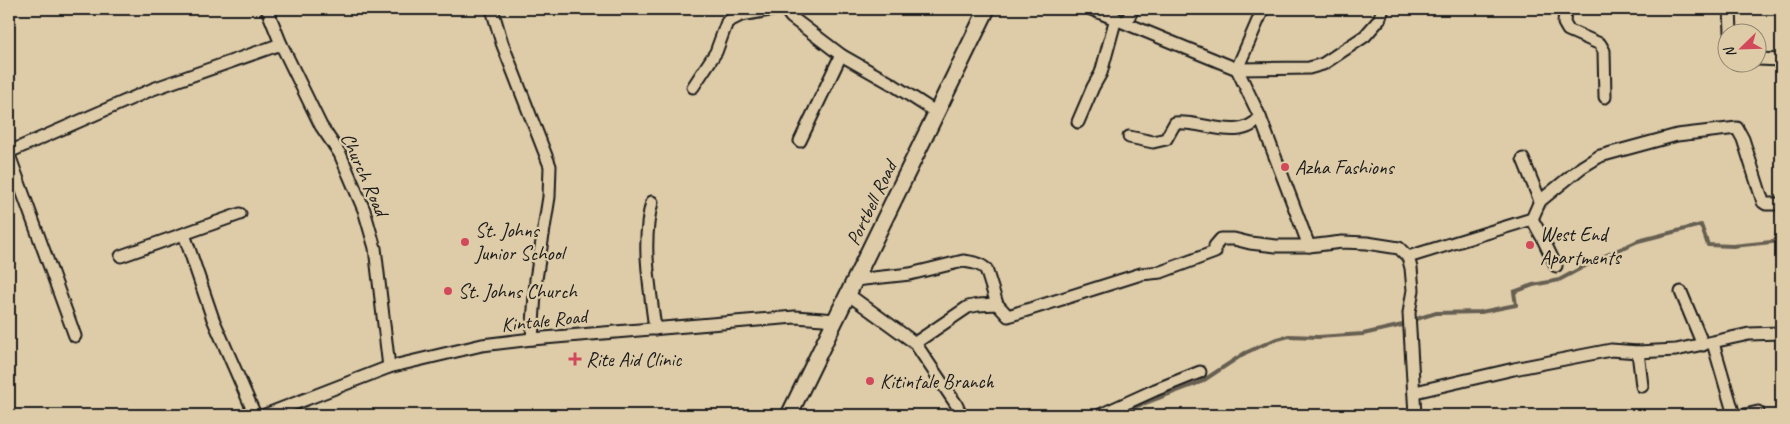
<svg xmlns="http://www.w3.org/2000/svg" width="1790" height="424" viewBox="0 0 1790 424" font-family="Caveat,sans-serif">
  <style>
    .lines { fill: none; stroke-linecap: round; stroke-linejoin: round }
    .stream { stroke: #665f51; stroke-width: 4 }
    .street-casing { stroke: #1c1c1c; stroke-width: 15 }
    .secondary-casing { stroke: #1c1c1c; stroke-width: 19 }
    .street { stroke: #decca9; stroke-width: 11 }
    .secondary { stroke: #decca9; stroke-width: 15 }
    .poi-dot { fill: #d1495b; stroke: #decca9; stroke-width: 2 }
    .labels { text-anchor: middle; stroke-width: 4.5; stroke-linejoin: round; paint-order: stroke }
    .poi-label { font-size: 20px; fill: #1c1c1c; stroke: #decca9; text-anchor: start }
    .street-label { font-size: 20px; fill: #1c1c1c; stroke: #decca9 }
  </style>
  <rect width="100%" height="100%" fill="#decca9"/>
  <filter id="ink" filterUnits="userSpaceOnUse"><feTurbulence type="fractalNoise" baseFrequency=".02" numOctaves="2"/><feDisplacementMap in="SourceGraphic" scale="10" xChannelSelector="R" yChannelSelector="G"/><feConvolveMatrix kernelMatrix="1 2 1 2 8 2 1 2 1" color-interpolation-filters="sRGB"/></filter>
  <g filter="url(#ink)">
    <g class="lines">
      <!-- stream -->
      <g class="stream">
        <polyline points="1413,320 1436,313 1481,312 1516,305 1514,292 1533,285 1559,280 1598,259 1638,241 1701,225 1708,245 1733,246 1781,241"/>
        <polyline points="1114,415 1201,382 1245,353 1274,340 1289,336 1318,337 1363,334 1407,324"/>
      </g>
      <defs>
        <g id="street">
          <polyline points="267,9 281,44 321,126 340,154 364,210 375,248 389,367"/>
          <polyline points="492,9 502,43 550,166 549,197 536,279 532,339"/>
          <polyline points="785,9 791,17 841,55 892,84 937,113"/>
          <polyline points="1091,9 1237,69 1309,68 1323,64 1365,36 1379,20 1383,9"/>
          <polyline points="1263,9 1237,69 1260,117 1309,246"/>
          <polyline points="1565,9 1564,23 1568,30 1600,44 1604,51 1605,97"/>
          <polyline points="1730,9 1731,32"/>
          <polyline points="1126,22 1133,9"/>
          <polyline points="1758,59 1781,60"/>
          <polyline points="693,87 716,52 727,22 741,15 776,9"/>
          <polyline points="1078,122 1093,87 1101,73 1116,18"/>
          <path d="M1129,137l24,5 13,-3 9,-16c27,-3 66,20 85,-6"/>
          <polyline points="800,141 841,55"/>
          <polyline points="9,152 153,89 281,44"/>
          <polyline points="9,155 75,336"/>
          <polyline points="1523,159 1540,201"/>
          <path d="M652,202c-11,42 -2,84 3,127"/>
          <polyline points="1532,219 1542,237 1556,266"/>
          <polyline points="184,234 213,319 255,415"/>
          <polyline points="121,256 240,214"/>
          <polyline points="1408,257 1532,219 1540,201 1582,167 1600,156 1677,135 1737,128 1743,139 1763,202 1766,204 1781,204"/>
          <path d="M855,280l55,-6 53,-13c8,1 16,2 23,8l11,35 11,12 133,-42 20,-2 54,-20v-6l6,-7h13l16,4 26,3h33l33,-4 25,1 32,5 9,9 3,11 2,22 -4,23 6,102"/>
          <polyline points="1681,292 1703,345"/>
          <polyline points="849,295 915,343 956,404 961,415"/>
          <polyline points="915,343 968,307 978,305 997,304"/>
          <polyline points="1713,343 1734,415"/>
          <polyline points="1638,352 1642,386"/>
          <polyline points="1415,392 1514,369 1611,350 1638,352 1676,350 1749,334 1781,333"/>
          <polyline points="265,415 389,367 482,345 532,339 795,317 837,320"/>
          <polyline points="1100,415 1155,390 1200,372"/>
          <polyline points="1745,415 1758,412"/>
        </g>
        <polyline id="secondary" points="789,415 987,9"/>
      </defs>
      <!-- street casing -->
      <use href="#street" class="street-casing"/>
      <!-- secondary casing -->
      <use href="#secondary" class="secondary-casing"/>
      <!-- street -->
      <use href="#street" class="street"/>
      <!-- secondary -->
      <use href="#secondary" class="secondary"/>
    </g>
  </g>
  <!-- markers -->
  <g class="poi-dot">
    <circle cx="1285" cy="167" r="5"/>
    <circle cx="465" cy="242" r="5"/>
    <circle cx="1530" cy="245" r="5"/>
    <circle cx="448" cy="291" r="5"/>
    <path d="M572.5 351.5h5v5h5v5h-5v5h-5v-5h-5v-5h5z"/>
    <circle cx="870" cy="381" r="5"/>
  </g>
  <g class="labels">
    <!-- poi labels -->
    <g class="poi-label">
      <text x="1295" y="174">Azha Fashions</text>
      <text x="475" y="237">St. Johns<tspan x="475" dy="23">Junior School</tspan></text>
      <text x="1540" y="241">West End<tspan x="1540" dy="23">Apartments</tspan></text>
      <text x="458" y="298">St. Johns Church</text>
      <text x="586" y="366">Rite Aid Clinic</text>
      <text x="880" y="388">Kitintale Branch</text>
    </g>
    <!-- street labels -->
    <g class="street-label">
      <text transform="translate(365 174) rotate(66)" y="7">Church Road</text>
      <text transform="translate(871 203) rotate(-64)" y="7">Portbell Road</text>
      <text transform="translate(544 320) rotate(-6)" y="7">Kintale Road</text>
    </g>
  </g>
  <!-- margin -->
  <rect width="1790" height="424" fill="none" stroke="#decca9" stroke-width="30"/>
  <rect x="15" y="15" width="1760" height="394" fill="none" stroke="#1c1c1c" stroke-width="2" filter="url(#ink)"/>
  <!-- north arrow -->
  <g transform="translate(1742 48) rotate(247)"><circle r="24" fill="#decca9" stroke="#908671"/>
  <path d="M0-4L9 19L0 12L-9 19Z" fill="#d1495b"/>
  <text y="-8" font-size="14" font-weight="bold" text-anchor="middle" fill="#1c1c1c">N</text>
  </g>
</svg>
